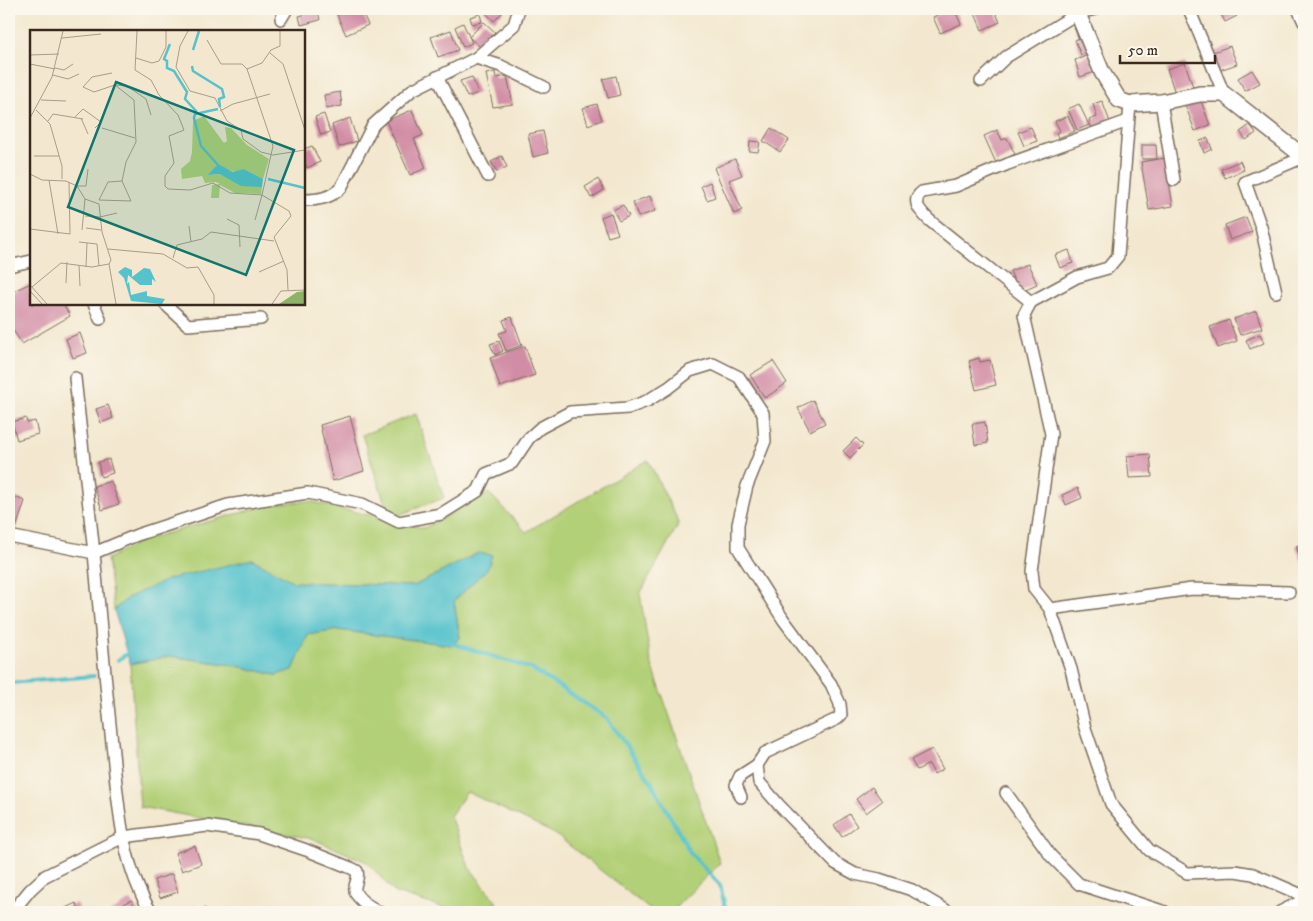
<svg xmlns="http://www.w3.org/2000/svg" width="1313" height="921" viewBox="0 0 1313 921" font-family="'IM FELL DW Pica',serif">
  <style>
    .green { fill: #b2d077; stroke: #767d4a }
    .water { fill: #55c2cc; stroke: #487675 }
    .lines { fill: none; stroke-linecap: round; stroke-linejoin: round }
    .stream { stroke: #55c2cc; stroke-width: 4 }
    .building { fill: #d28da6 }
    .street-casing { stroke: #7b6c5c; stroke-width: 14 }
    .secondary-casing { stroke: #7b6c5c; stroke-width: 18 }
    .street { stroke: #fff; stroke-width: 11 }
    .secondary { stroke: #fff; stroke-width: 15 }
    .inset-river { fill: none; stroke: #55c2cc; stroke-width: 2.5 }
    .inset-road { fill: none; stroke: #a99c88; stroke-width: 1 }
    .view { fill: #0f766e; fill-opacity: 0.15; stroke: #0f766e; stroke-width: 2.5 }
    .inset-edge { fill: none; stroke: #3b2a1e; stroke-width: 2.5 }
  </style>
  <rect width="100%" height="100%" fill="#fbf7ec"/>
  <filter id="ink" filterUnits="userSpaceOnUse"><feTurbulence type="fractalNoise" baseFrequency=".02" numOctaves="2"/><feDisplacementMap in="SourceGraphic" scale="10" xChannelSelector="R" yChannelSelector="G"/><feConvolveMatrix kernelMatrix="1 2 1 2 8 2 1 2 1" color-interpolation-filters="sRGB"/></filter>
  <filter id="wash" filterUnits="userSpaceOnUse"><feTurbulence type="fractalNoise" baseFrequency=".0096" numOctaves="4" result="noise"/><feDisplacementMap in="SourceGraphic" scale="20" xChannelSelector="R" yChannelSelector="G"/><feGaussianBlur stdDeviation="1.12" result="paint"/><feColorMatrix in="noise" values="0 0 0 0 0 0 0 0 0 0 0 0 0 0 0 0 0 1.4 0 .05"/><feComposite in="paint" operator="in"/></filter>
  <g filter="url(#wash)">
    <rect width="100%" height="100%" fill="#f3e8cf"/>
    <!-- green -->
    <g class="green">
      <polygon points="416,414 444,498 390,518 362,435"/>
      <polygon points="648,460 679,523 640,594 651,662 720,863 671,912 653,912 555,834 467,792 450,816 469,867 497,903 458,912 395,893 367,862 313,839 140,807 130,664 170,656 233,665 276,675 293,669 307,635 338,630 451,645 460,638 454,601 487,568 478,553 414,586 294,582 252,559 129,597 114,610 107,559 143,540 272,504 309,501 424,528 489,493 526,532"/>
    </g>
    <!-- water -->
    <polygon class="water" points="478,553 492,555 488,568 454,601 460,638 451,645 338,630 308,635 293,670 276,675 233,665 170,656 130,664 114,610 129,597 169,579 252,559 294,582 414,586"/>
    <g class="lines">
      <!-- stream -->
      <g class="stream">
        <polyline points="448,642 532,669 607,718 651,782 691,854 720,885 726,912"/>
        <polyline points="118,660 130,652"/>
        <polyline points="9,683 94,676"/>
      </g>
    </g>
    <g id="blocks">
      <!-- building -->
      <g class="building">
        <polygon points="352,9 361,9 368,25 346,35 337,15"/>
        <polygon points="482,9 502,9 504,11 494,21"/>
        <polygon points="952,9 954,9 961,24 940,33 933,17"/>
        <polygon points="973,9 994,9 1000,22 982,30"/>
        <polygon points="1227,9 1233,9 1237,16 1225,22 1220,12"/>
        <polygon points="318,11 320,20 301,25 299,16"/>
        <polygon points="480,14 482,22 472,24 470,17"/>
        <polygon points="484,22 495,32 480,47 469,37"/>
        <polygon points="463,23 472,43 463,47 455,27"/>
        <polygon points="1082,25 1093,50 1081,55 1075,40 1079,38 1074,28"/>
        <polygon points="451,30 458,50 438,57 431,37"/>
        <polygon points="1230,46 1237,64 1214,72 1208,54"/>
        <polygon points="1089,55 1095,72 1080,77 1075,60"/>
        <polygon points="1185,63 1193,87 1175,93 1167,69"/>
        <polygon points="1252,70 1260,83 1245,91 1238,78"/>
        <polygon points="495,72 496,78 507,76 513,104 493,107 486,74"/>
        <polygon points="616,76 620,95 608,98 603,79"/>
        <polygon points="472,77 478,93 467,97 460,81"/>
        <polygon points="340,92 342,106 326,109 324,95"/>
        <polygon points="1199,96 1210,125 1195,131 1184,102"/>
        <polygon points="1102,101 1110,122 1092,128 1089,120 1097,117 1093,104"/>
        <polygon points="597,104 602,120 588,125 583,108"/>
        <polygon points="1079,104 1089,125 1077,130 1068,109"/>
        <polygon points="412,110 423,135 414,139 426,168 410,175 386,121"/>
        <polygon points="324,114 330,132 321,135 315,117"/>
        <polygon points="1068,116 1075,131 1058,138 1056,133 1060,131 1055,121"/>
        <polygon points="350,118 357,141 339,147 332,125"/>
        <polygon points="1250,125 1256,133 1246,140 1240,132"/>
        <polygon points="1031,127 1037,141 1024,146 1018,132"/>
        <polygon points="771,128 789,140 780,152 763,141"/>
        <polygon points="997,130 1002,140 1007,138 1015,154 996,163 984,136"/>
        <polygon points="543,131 548,153 533,157 528,134"/>
        <polygon points="1208,138 1212,149 1204,153 1200,141"/>
        <polygon points="750,141 760,142 758,152 749,151"/>
        <polygon points="1142,145 1156,145 1157,159 1142,159"/>
        <polygon points="312,146 320,162 307,168 304,161 304,149"/>
        <polygon points="502,156 507,167 497,172 491,162"/>
        <polygon points="1165,158 1173,206 1149,210 1141,162"/>
        <polygon points="735,159 742,175 729,180 742,210 734,214 714,168"/>
        <polygon points="1240,161 1244,170 1225,178 1221,169"/>
        <polygon points="598,179 604,190 591,198 585,187"/>
        <polygon points="710,182 715,197 707,200 701,186"/>
        <polygon points="650,196 655,211 638,217 633,202"/>
        <polygon points="623,205 629,216 619,221 613,210"/>
        <polygon points="611,213 618,234 608,237 601,217"/>
        <polygon points="1246,217 1252,232 1230,240 1225,225"/>
        <polygon points="1069,250 1073,263 1060,268 1055,255"/>
        <polygon points="1028,264 1037,284 1019,292 1010,271"/>
        <polygon points="31,283 31,304 63,304 70,316 22,344 9,324 9,293"/>
        <polygon points="1256,311 1262,328 1240,335 1234,319"/>
        <polygon points="512,317 522,345 506,351 499,333 507,331 503,320"/>
        <polygon points="1229,320 1237,341 1218,348 1210,327"/>
        <polygon points="80,333 87,353 73,358 66,339"/>
        <polygon points="1260,334 1264,343 1250,349 1246,340"/>
        <polygon points="499,341 503,351 495,355 490,344"/>
        <polygon points="525,346 535,375 500,387 490,358"/>
        <polygon points="979,358 980,362 990,360 996,385 976,390 969,361"/>
        <polygon points="773,361 787,383 765,398 750,375"/>
        <polygon points="813,400 825,423 810,431 798,408"/>
        <polygon points="108,405 113,418 101,423 96,409"/>
        <polygon points="350,416 364,471 333,481 320,425"/>
        <polygon points="26,418 27,423 35,421 38,434 17,440 12,422"/>
        <polygon points="985,422 988,443 975,445 972,424"/>
        <polygon points="856,438 863,445 850,458 843,451"/>
        <polygon points="1150,454 1152,477 1129,478 1127,456"/>
        <polygon points="109,459 113,473 101,477 98,462"/>
        <polygon points="111,481 119,504 102,510 94,486"/>
        <polygon points="1078,488 1082,498 1066,505 1062,495"/>
        <polygon points="9,495 25,501 16,528 9,526"/>
        <polygon points="1304,543 1304,567 1296,546"/>
        <polygon points="932,749 943,769 934,774 929,764 917,770 911,760"/>
        <polygon points="872,787 882,801 866,813 856,799"/>
        <polygon points="849,814 857,826 842,837 834,825"/>
        <polygon points="195,846 201,864 182,871 175,853"/>
        <polygon points="172,874 178,892 160,898 154,880"/>
        <polygon points="131,900 139,912 110,912"/>
        <polygon points="76,903 81,912 63,912 61,910"/>
        <polygon points="194,907 195,912 205,908 207,912 181,912"/>
      </g>
    </g>
  </g>
  <g filter="url(#ink)">
    <use href="#blocks" fill-opacity="0" stroke="#7b6c5c" stroke-width="1"/>
    <g class="lines">
      <defs>
        <g id="street">
          <polyline points="1189,9 1224,94"/>
          <polyline points="1298,9 1304,22"/>
          <polyline points="281,19 287,9"/>
          <polyline points="476,58 501,66 544,87"/>
          <polyline points="437,77 488,176"/>
          <polyline points="981,81 1006,57 1078,13 1096,9"/>
          <polyline points="1161,102 1174,180"/>
          <polyline points="1130,104 1118,256 1108,268 1077,277 1031,302 1024,315 1051,434 1032,571 1034,589 1050,609 1071,669 1085,728 1111,804 1149,850 1187,873 1235,871 1253,874 1304,896"/>
          <path d="M304,200c15,0 26,-2 37,-12l32,-63 39,-35 64,-32 38,-33 5,-16"/>
          <polyline points="9,266 31,261"/>
          <polyline points="1276,292 1261,227 1245,182 1304,157"/>
          <path d="M1031,302l-102,-82c-8,-8 -19,-19 -7,-28l34,-6 52,-22 120,-43"/>
          <polyline points="94,304 100,319"/>
          <polyline points="165,304 188,325 261,319"/>
          <polyline points="75,378 94,553 137,535 228,505 308,493 362,504 399,522 441,514 478,491 486,474 512,463 529,438 540,428 570,412 628,408 647,401 668,388 690,371 713,364 739,377 763,413 765,441 747,486 738,524 738,548 783,619 831,684 840,704 841,715 837,719 765,753 757,765 759,782 779,805 835,863 855,874 879,879 912,890 949,912"/>
          <path d="M9,536l85,17c6,63 11,127 18,190 6,57 8,119 39,169"/>
          <polyline points="1050,609 1192,589 1289,592"/>
          <polyline points="1006,793 1051,856 1079,884 1165,912"/>
          <polyline points="741,797 736,785 740,776 757,765"/>
          <path d="M12,912l18,-22 15,-14 78,-39 84,-11 52,8 47,16 45,18 6,3c2,7 -1,9 -2,16 -2,11 16,20 24,25"/>
          <polyline points="1280,912 1304,900"/>
        </g>
        <polyline id="secondary" points="1076,9 1102,72 1119,100 1130,104 1161,102 1200,94 1224,94 1304,157"/>
      </defs>
      <!-- street casing -->
      <use href="#street" class="street-casing"/>
      <!-- secondary casing -->
      <use href="#secondary" class="secondary-casing"/>
      <!-- street -->
      <use href="#street" class="street"/>
      <!-- secondary -->
      <use href="#secondary" class="secondary"/>
    </g>
  </g>
  <!-- overview -->
  <g transform="translate(30 30)">
    <rect width="275" height="275" fill="#f3e8cf"/>
    <path d="M174,86l20,27 3,-2 -2,-14 6,1 16,17 22,14 -6,20 -19,-10 -7,4 -20,-8 -7,10 10,-1 42,13 -1,7 -26,-1 -15,-8 -1,13h-8l1,-13 8,-1 -4,-2 -11,1 -3,-7 -20,3 -1,-10 9,-8 2,-9 1,-31z" fill="#b2d077"/>
    <path d="M275,261v13h-26l18,-12z" fill="#8db268"/>
    <path d="M188,134l15,8 11,-3 19,10 -1,8 -21,-1 -21,-12 -12,1zM95,237l7,3v7l12,-9 6,1 6,13 -4,-3v6h-12l-12,-10 -1,9 2,-2 2,13 16,-4v5l18,3 -3,5 -31,-3 -7,-23 -6,-6z" fill="#55c2cc"/>
    <path class="inset-river" d="M140,14l-6,15 3,2v7l7,3 13,21 -2,7 12,13M163,20l6,-19M162,36l1,5 29,18 2,8 -5,2 1,8M188,79l-23,5 -1,4 7,28 17,19M238,149l37,9"/>
    <path class="inset-road" d="M107,1l-2,39 16,10 8,15 19,20 6,15 -15,6 5,27 -9,13v10l3,3 22,1 23,-7 17,10 32,2 -7,25M158,1l-8,15 -4,21 14,24 25,7 12,23 14,9 2,9 18,13 12,3 32,-5M250,1v15l-9,4 -9,13 -15,6 26,77 -11,49 27,16 2,5 -17,21 13,33 1,20M32,8l39,-4M177,10l14,24h21l5,5M240,23l13,11 22,66M0,25l29,-1M106,28l16,5 7,-2 7,-14v-16M0,34l25,5M25,38l9,2 9,-6M82,43l-20,4 -9,10 11,5 21,-7 19,15 2,42 -10,20 -4,19M23,45l15,4 11,-5M85,55l12,1 19,13 5,16M11,70l25,1M6,80l14,14 12,42v13M190,81l13,-7 37,-10M45,87l8,-8 18,13 -6,6M0,88l22,-41 11,-46M51,88l7,16M18,91l5,-7 30,5M72,98l33,10M4,126h25M0,144l12,6 24,1 11,5 8,13 14,5 3,28 9,28 -2,4 -17,3 -31,-4 -29,24M19,150l9,54M47,156h9l2,-17M69,170l32,1 -9,-20M69,170l9,-18 14,-1M55,186l15,1 17,-4M197,189l12,6 1,22M159,196l2,16M56,198l15,2M0,199l40,5 -1,-52M52,200l3,-31M49,212l18,2 2,22M78,219l55,5 24,14 11,-1 16,28v9M143,228l4,-13 25,-6 9,-7 63,9M79,234l7,40M49,235l1,21M56,237l1,-24M229,242l25,-11M36,253l1,-21M0,255l17,19M0,261l12,13M242,274l9,-13 24,-1"/>
    <path class="view" d="M86,52l178,68 -48,125 -178,-68z"/>
    <rect width="275" height="275" class="inset-edge"/>
  </g>
  <!-- margin -->
  <rect width="1313" height="921" fill="none" stroke="#fbf7ec" stroke-width="30"/>
  <!-- scale -->
  <path d="M1120 55v8h95v-8" fill="none" stroke="#3b2a1e" stroke-width="2.5"/>
  <text x="1128" y="55" font-size="15" fill="#3b2a1e" stroke="#fbf7ec" stroke-width="4" paint-order="stroke">50 m</text>
</svg>
